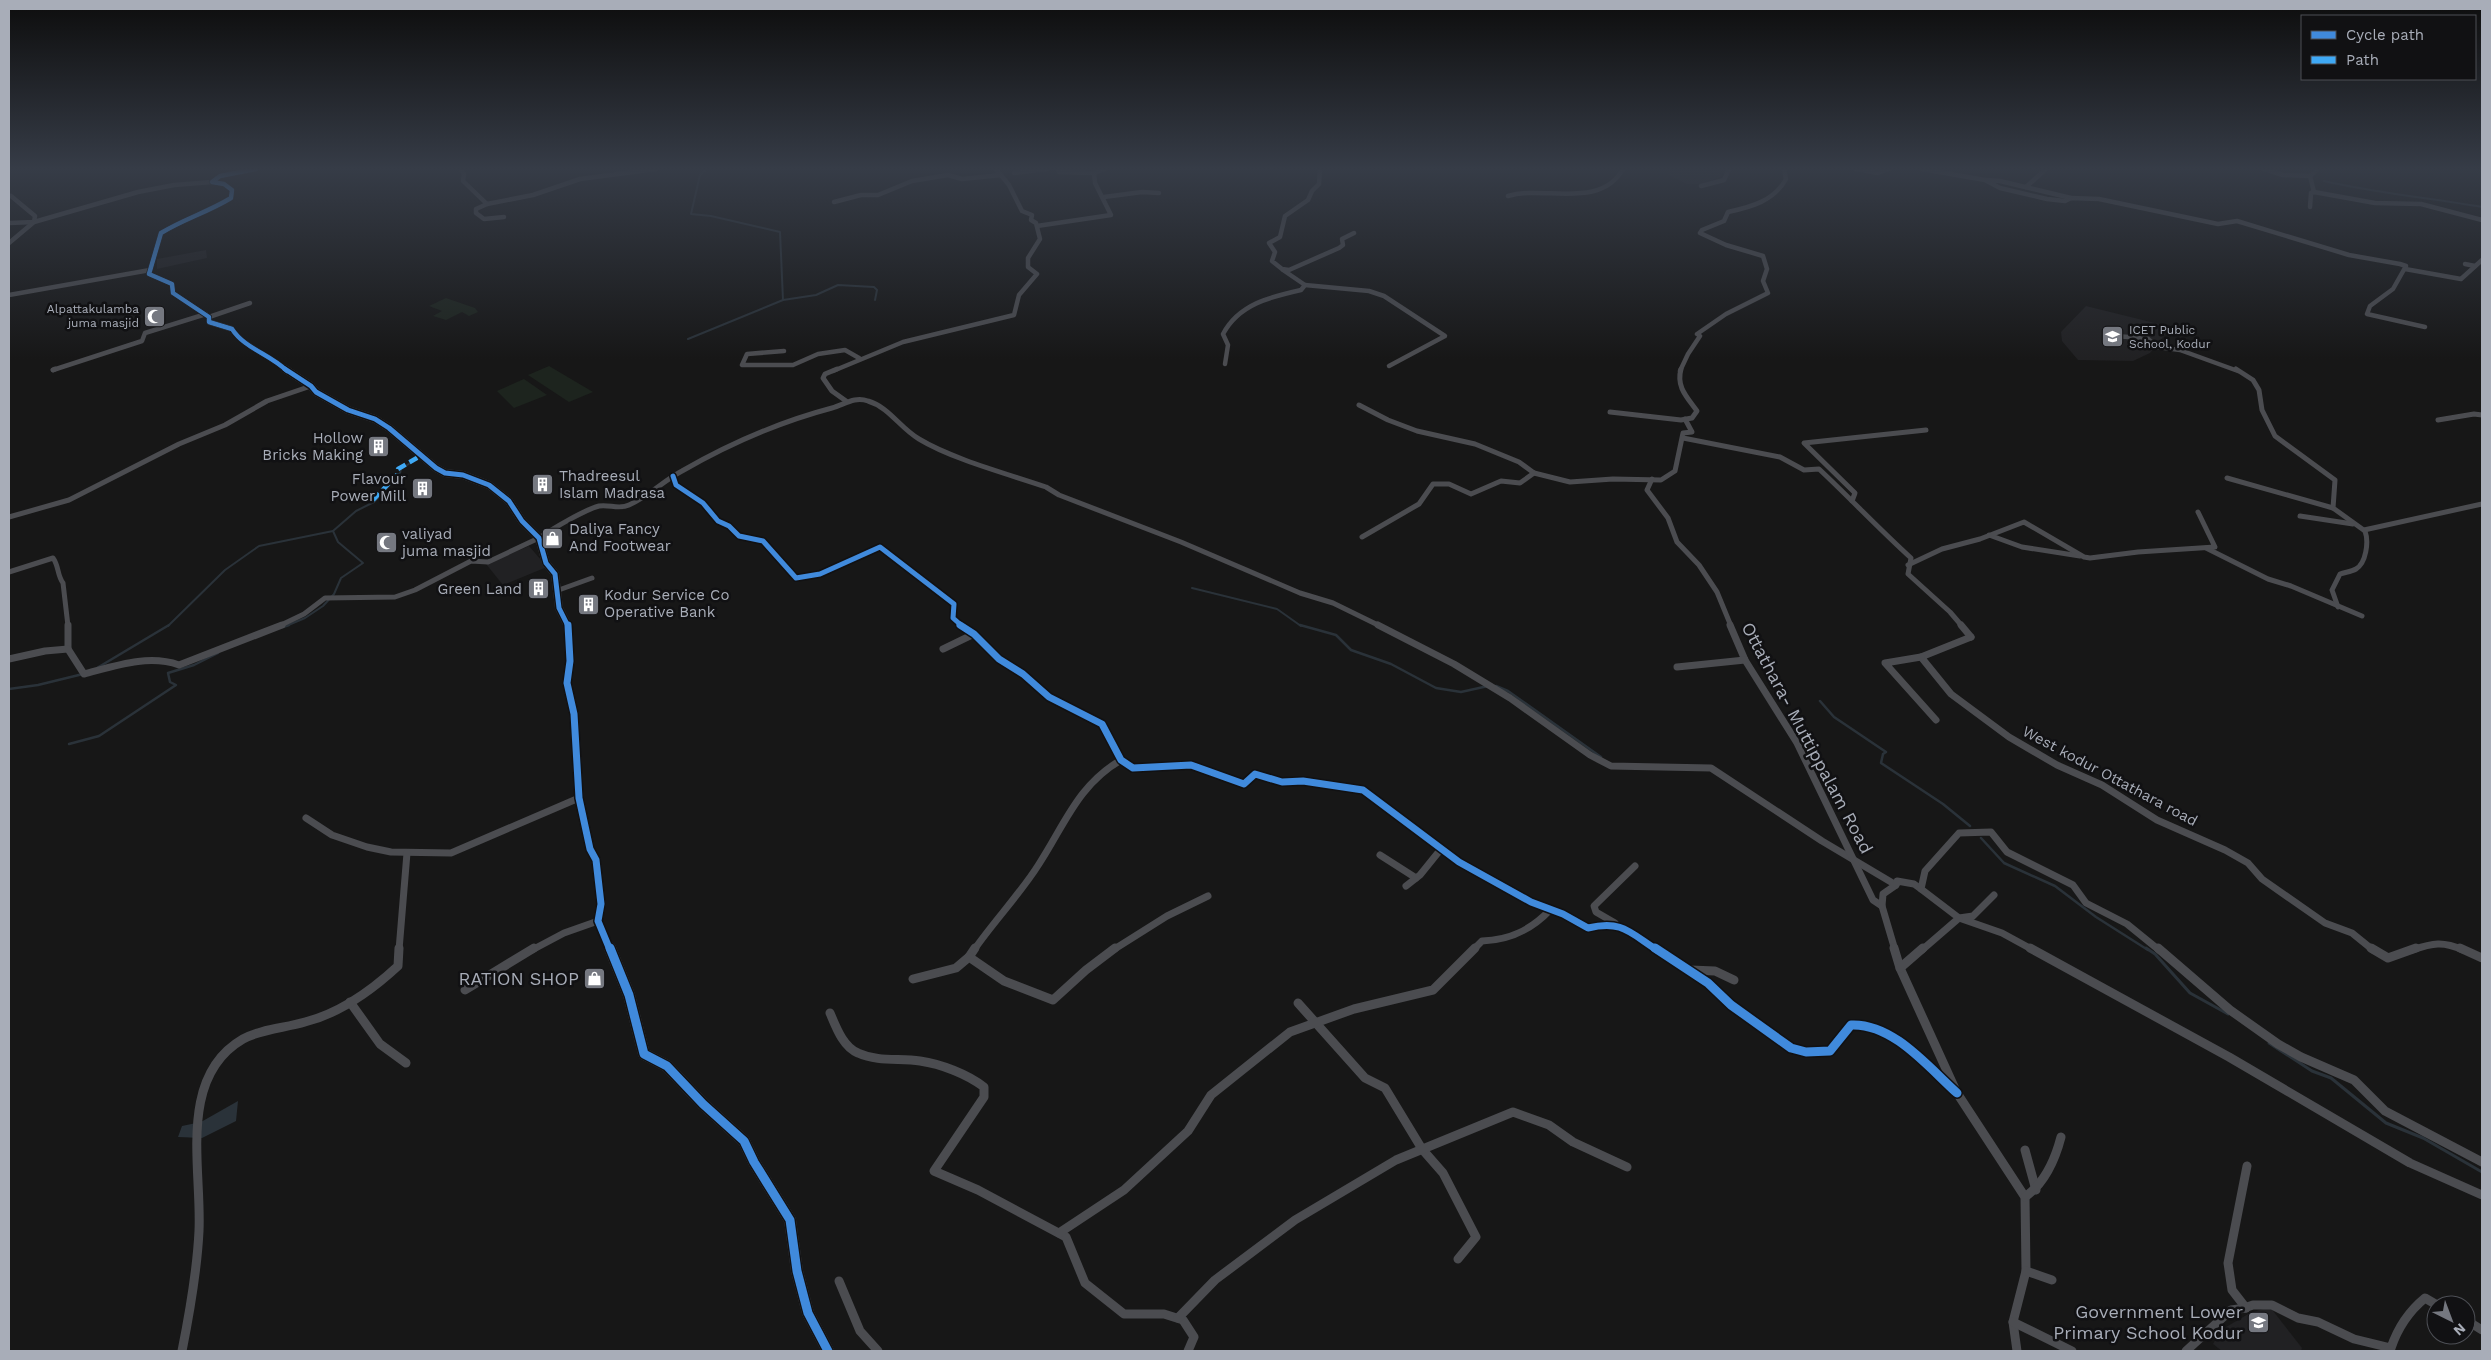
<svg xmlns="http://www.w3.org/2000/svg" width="2491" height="1360" viewBox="0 0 2491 1360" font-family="'Work Sans',sans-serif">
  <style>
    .built { fill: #212123 }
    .green { fill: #1d241e }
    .water { fill: #2a3239 }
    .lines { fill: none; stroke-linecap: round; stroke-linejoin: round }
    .stream-far2 { stroke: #2a3239; stroke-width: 2 }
    .stream-far1 { stroke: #2a3239; stroke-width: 2.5 }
    .stream { stroke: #2a3239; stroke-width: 3 }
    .minor-far3 { stroke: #4b4c50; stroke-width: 4.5 }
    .minor-far2 { stroke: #4b4c50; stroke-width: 5 }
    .minor-far1 { stroke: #4b4c50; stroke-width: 7 }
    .minor { stroke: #4b4c50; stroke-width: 9 }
    .tertiary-far3 { stroke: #4b4c50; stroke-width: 5.5 }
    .tertiary-far2 { stroke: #4b4c50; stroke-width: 8 }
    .tertiary-far1 { stroke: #4b4c50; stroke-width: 9 }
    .tertiary { stroke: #4b4c50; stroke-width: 12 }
    .quiet { stroke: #3fa9f5; stroke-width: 4.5; stroke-dasharray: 9 4.5; stroke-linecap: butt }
    .cycleway-far3-casing { stroke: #111113; stroke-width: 6 }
    .cycleway-far2-casing { stroke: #111113; stroke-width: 8 }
    .cycleway-far1-casing { stroke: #111113; stroke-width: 10 }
    .cycleway-casing { stroke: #111113; stroke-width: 12 }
    .cycleway-far3 { stroke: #408adc; stroke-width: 4.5 }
    .cycleway-far2 { stroke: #408adc; stroke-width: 5 }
    .cycleway-far1 { stroke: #408adc; stroke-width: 7 }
    .cycleway { stroke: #408adc; stroke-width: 9 }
    .labels { text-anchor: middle; stroke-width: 5; stroke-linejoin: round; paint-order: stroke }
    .far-poi-label { font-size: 12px; fill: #a8adb8; stroke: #111113; text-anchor: end }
    .poi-label { font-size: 15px; fill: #a8adb8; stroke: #111113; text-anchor: start }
    .street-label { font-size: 15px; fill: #a8adb8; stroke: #111113 }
    .near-street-label { font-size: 18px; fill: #a8adb8; stroke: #111113 }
    .near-poi-label { font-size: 18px; fill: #a8adb8; stroke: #111113; text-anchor: end }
  </style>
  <rect width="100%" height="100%" fill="#171717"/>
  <!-- built -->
  <g class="built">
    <polygon points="1672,169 1709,169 1720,171 1721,177 1701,184 1687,184 1670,176 1669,170"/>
    <polygon points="206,250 207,258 157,269 157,259"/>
    <polygon points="2086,306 2171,327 2150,353 2133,361 2078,360 2062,341 2061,332"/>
    <polygon points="529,546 547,567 503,585 486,564"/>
    <polygon points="2270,1307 2302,1348 2301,1351 2222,1351 2213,1344 2221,1330 2250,1313"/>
  </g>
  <!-- green -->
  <g class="green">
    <polygon points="446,298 475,308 478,312 469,316 462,312 446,320 433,316 442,311 429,306"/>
    <polygon points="549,366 593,392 569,402 528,375"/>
    <polygon points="524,379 547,395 514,408 497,391"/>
  </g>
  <!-- water -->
  <polygon class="water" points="238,1101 236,1121 202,1138 178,1137 182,1126 201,1122"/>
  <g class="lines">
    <!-- stream-far2 -->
    <g class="stream-far2">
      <polyline points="707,169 700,175 691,214 711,216 780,232 783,300"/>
      <path d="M2324,181c52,12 105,17 158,26"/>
      <polyline points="688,339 783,300 816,295 838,285 874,287 877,290 875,300"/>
      <polyline points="1192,588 1277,609 1301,626"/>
      <polyline points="168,626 225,570 259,546 333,531"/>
      <polyline points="286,626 305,618 323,606 334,594 341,578 363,563 338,542 333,531 356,511 374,502 400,473 401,469 415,460"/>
    </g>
    <!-- stream-far1 -->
    <g class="stream-far1">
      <polyline points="1300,625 1336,635 1351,650 1391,664 1436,688 1461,692 1488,686"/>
      <polyline points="283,627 289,625"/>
      <polyline points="97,668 169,625"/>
      <polyline points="1496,686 1508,691 1601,757"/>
      <polyline points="9,689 38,685 83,674"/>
      <polyline points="1820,701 1834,717 1886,752 1883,754 1881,763 1943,804 1970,826"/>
      <polyline points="69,744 99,736 176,685 170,682 168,673 194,665 218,653"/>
      <polyline points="1981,838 2004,863 2055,886 2096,917 2148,950"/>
    </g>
    <!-- stream -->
    <g class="stream">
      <polyline points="2146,948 2155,954 2190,993 2228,1014"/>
      <polyline points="2269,1043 2312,1071 2331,1078 2386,1123 2423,1138 2482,1172"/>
    </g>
    <!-- minor-far3 -->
    <g class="minor-far3">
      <polyline points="461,169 464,174 463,181 487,204 533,195 580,179 656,169"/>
      <polyline points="1057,169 1059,172 1094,173 1105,169"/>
      <polyline points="1320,169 1319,184 1312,191 1308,200 1285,216 1280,237 1269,243 1275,252 1272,261 1282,269 1289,270 1339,248 1343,245 1342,239 1354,233"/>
      <polyline points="1856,169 1878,173 1889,169"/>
      <polyline points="1922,169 1985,180 2000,188 2047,199 2065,201 2071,198 2099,199 2218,224 2237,221 2349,255 2400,264 2406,266 2393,289 2370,306 2367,314 2425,327"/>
      <polyline points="2264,169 2283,175 2310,176 2318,169"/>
      <polyline points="1014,173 1047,169"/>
      <polyline points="2310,176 2314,192"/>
      <polyline points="1986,180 2000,181 2071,198"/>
      <polyline points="1701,186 1724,180 1729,169"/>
      <polyline points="2026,187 2046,169"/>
      <path d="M1508,196c36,-11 92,14 115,-27"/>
      <polyline points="1104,197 1142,192 1159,193"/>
      <polyline points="834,202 861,195 878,195 912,181 948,175 962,179 1001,175"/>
      <polyline points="487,204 476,209 476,213 484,219 504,217"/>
      <polyline points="2310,207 2311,193 2314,192 2375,203 2421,204 2482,220"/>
      <polyline points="9,223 34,222 35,216 11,196"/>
      <polyline points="1037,226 1111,215 1095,183 1094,173"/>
      <polyline points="9,243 34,222 138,192 174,185 212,182"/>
      <polyline points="2465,264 2475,266"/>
      <polyline points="2405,269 2461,279 2482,260"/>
      <polyline points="1305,285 1369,291 1384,296 1445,336 1389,366"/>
      <polyline points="9,295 150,270"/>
      <polyline points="209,317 250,303"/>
      <polyline points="2112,336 2147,338 2157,347 2180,350 2238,371"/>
      <polyline points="784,351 747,354 742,365 793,365 818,354 845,350 859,358"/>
      <path d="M1225,364l3,-19 -5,-11c16,-30 47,-37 78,-44l4,-5 -22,-15"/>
      <polyline points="53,370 142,341 145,333 206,314"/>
      <polyline points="833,371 903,342 1014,315 1019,295 1037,274 1028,267 1028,258 1040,239 1036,223 1031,220 1032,215 1022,211 1009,185 996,169"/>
      <path d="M1680,371l8,-17 12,-18 -3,-2 29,-20 42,-21 -5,-12 4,-12 -4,-13 -37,-11 -26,-12 2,-3 22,-9 4,-9c23,-5 46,-11 58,-33l-2,-10"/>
    </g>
    <!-- minor-far2 -->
    <g class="minor-far2">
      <polyline points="837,369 825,374 823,378 832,391 846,401"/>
      <path d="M2236,369l17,11 6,10 3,20 13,26 60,44 -2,28 32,23c4,11 1,32 -9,38 -5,3 -11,3 -16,5l-8,16 6,17"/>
      <polyline points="53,370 55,369"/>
      <polyline points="1359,405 1388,420 1417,431 1475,444 1519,462 1534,473 1570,482 1613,479 1661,480 1675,471 1683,433 1692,432 1685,419"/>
      <path d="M1610,412l71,8 11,-2 5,-7c-10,-14 -21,-24 -16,-42"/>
      <polyline points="2438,420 2474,414 2482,415"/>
      <path d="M1683,438l97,19 24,13 15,-1c31,29 60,60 92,89l-3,16 42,38 12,14"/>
      <polyline points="673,476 676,485 703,503 718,521 729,526 739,536 763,541 796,578 820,574 880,547 954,604 953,618 962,626"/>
      <polyline points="2227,478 2333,508"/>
      <polyline points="1652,479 1647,490 1668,518 1677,542 1699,565 1717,592 1731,626"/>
      <polyline points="1852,501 1855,493 1804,443 1926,430"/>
      <polyline points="2300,516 2353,524"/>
      <polyline points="9,517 69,500 179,444 225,425 267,401 311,386"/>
      <polyline points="2364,530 2482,504"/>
      <polyline points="1989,535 2022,547 2080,556"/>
      <polyline points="1362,537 1419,504 1433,484 1449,484 1471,494 1501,481 1520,483 1534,473"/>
      <path d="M539,538c13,-9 45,-28 60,-32 10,-2 20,4 30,-1 20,-9 34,-24 53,-34 47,-27 97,-49 150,-63 12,-3 22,-12 36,-7 21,6 32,27 51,38 33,20 89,35 127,48l13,8 122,47 119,51 33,10 47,23"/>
      <polyline points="2206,548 2268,579 2291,586 2362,616"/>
      <polyline points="1908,565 1942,549 1980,539 2024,522 2084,557 2090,558 2138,552 2215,547 2198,512"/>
      <path d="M9,572l44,-14c6,8 4,17 10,25l5,43"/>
      <polyline points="556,591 592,578"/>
      <polyline points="279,626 304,614 325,598 395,597 415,590 471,561 488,562 539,538"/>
    </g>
    <!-- minor-far1 -->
    <g class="minor-far1">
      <polyline points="68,625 68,649"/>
      <path d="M960,625l14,9 25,25 24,15 26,23 53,27 19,36 12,8 58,-3 53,19 11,-10 27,8 21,-1 60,9 96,72 72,40 32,12 25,14c34,-8 41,4 69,22"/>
      <polyline points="1378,625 1454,664 1510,698 1590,755 1611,766 1711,768 1822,841 1896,885"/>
      <polyline points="1730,625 1745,660 1797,743 1873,900 1882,906 1895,950"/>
      <polyline points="1961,625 1971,637"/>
      <polyline points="1971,637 1921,657 1951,694 2009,737 2057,765 2102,785 2157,820 2225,850 2248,863 2262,879 2325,923 2352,933 2373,950"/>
      <polyline points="943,649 974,634"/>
      <polyline points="1921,657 1885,663 1936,720"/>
      <path d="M9,659l36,-8 23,-2 16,25c31,-8 64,-20 95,-9l103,-40"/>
      <polyline points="1677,667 1745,660"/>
      <polyline points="306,818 332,835 367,847 391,852 451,853 579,798"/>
      <polyline points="1380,855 1416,878"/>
      <polyline points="1406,886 1420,875 1441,849"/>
      <polyline points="1994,895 1973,916 1959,918 2002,933 2033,950"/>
      <polyline points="1882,906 1883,894 1896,885 1897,881 1914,884 1921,889"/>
      <polyline points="1615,923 1596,912 1594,906 1635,866"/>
      <polyline points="399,950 407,853"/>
      <polyline points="532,950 564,933 598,921"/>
      <path d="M974,950c20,-29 47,-57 65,-86 26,-40 39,-79 82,-104"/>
      <polyline points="1113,950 1167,916 1208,896"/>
      <path d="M1473,950l9,-9c28,-1 49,-11 68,-31"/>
      <polyline points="1922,950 1959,918 1921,889 1925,871 1959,833 1991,832 2007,852 2073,885 2086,903 2127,924 2159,950"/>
      <path d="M2412,950c21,-7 31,-9 51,0"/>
    </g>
    <!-- minor -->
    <g class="minor">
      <path d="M1655,948l53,35 23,22 60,43 15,4 24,-1 21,-26c42,-2 77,42 106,68"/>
      <polyline points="1894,948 1900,968 1957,1093 2025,1197 2026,1271 2013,1322 2017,1351"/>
      <polyline points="2030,948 2229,1057 2410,1163 2482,1195"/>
      <polyline points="2158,948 2230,1010 2278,1044 2301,1057 2354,1080 2385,1111 2482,1162"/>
      <polyline points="2371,948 2388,958 2416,948"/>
      <polyline points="2460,948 2482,958"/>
      <polyline points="969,957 975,948"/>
      <polyline points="1900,968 1923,948"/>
      <polyline points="1690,970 1715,971 1734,980"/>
      <polyline points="913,979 956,968 969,957 1004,981 1053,1000 1086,970 1115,948"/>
      <polyline points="465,990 534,948"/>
      <polyline points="350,1002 380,1044 406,1063"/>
      <polyline points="1298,1003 1365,1078 1385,1088 1422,1149 1443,1173 1476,1237 1458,1259"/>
      <path d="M830,1013c6,14 13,34 28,40 20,9 41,5 62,8 21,3 47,13 64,26v10l-50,74 44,19 88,47 19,46 39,31h40l19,6 11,17 -6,14"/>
      <polyline points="2025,1150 2036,1190"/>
      <path d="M2025,1197c20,-14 30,-37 36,-60"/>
      <polyline points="1059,1233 1124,1190 1188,1131 1211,1095 1290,1032 1354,1009 1433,990 1475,948"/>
      <polyline points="2026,1271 2052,1280"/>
      <polyline points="839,1281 860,1331 878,1351"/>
      <path d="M2244,1308l9,-3h19l26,13 20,4 36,17 37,9c7,-21 17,-36 34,-50l12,7"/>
      <polyline points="2246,1308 2232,1290 2228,1263 2247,1166"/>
      <polyline points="1178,1318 1215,1280 1295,1220 1396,1160 1513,1112 1549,1125 1573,1142 1627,1167"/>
      <polyline points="2466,1320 2482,1330"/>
      <polyline points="2013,1322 2072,1351"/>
      <path d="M182,1351c8,-40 15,-79 17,-120 3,-62 -22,-154 44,-192 18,-10 42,-11 62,-17 36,-9 66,-31 93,-56l1,-18"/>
      <polyline points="2186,1351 2231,1310 2246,1308"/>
    </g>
    <!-- tertiary-far3 -->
    <path class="tertiary-far3" d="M256,169l-36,7 -8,6 12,2 8,6 -1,8c-23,14 -47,21 -70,35l-12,41 23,10 1,9 36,24v5l23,7c13,20 38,25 55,42"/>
    <!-- tertiary-far2 -->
    <polyline class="tertiary-far2" points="285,369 311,386 316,392 348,410 375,419 389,428 436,468 445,473 463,475 489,485 509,501 522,521 539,538 546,563 555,574 559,608 568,626"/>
    <!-- tertiary-far1 -->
    <polyline class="tertiary-far1" points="568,625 570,661 567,683 574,714 579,798 590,849 596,860 601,904 598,921 610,950"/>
    <!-- tertiary -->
    <polyline class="tertiary" points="610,948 629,995 644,1054 667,1066 703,1104 744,1141 754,1162 790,1220 797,1271 808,1313 828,1351"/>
    <!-- quiet -->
    <polyline class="quiet" points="373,500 397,475 398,469 422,455"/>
    <defs>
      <path id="cycleway-far3" d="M256,169l-36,7 -8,6 12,2 8,6 -1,8c-23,14 -47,21 -70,35l-12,41 23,10 1,9 36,24v5l23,7c13,20 38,25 55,42"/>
      <g id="cycleway-far2">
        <polyline points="285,369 311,386 316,392 348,410 375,419 389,428 436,468 445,473 463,475 489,485 509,501 522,521 539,538 546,563 555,574 559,608 568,626"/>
        <polyline points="673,476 676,485 703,503 718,521 729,526 739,536 763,541 796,578 820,574 880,547 954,604 953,618 962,626"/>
      </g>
      <g id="cycleway-far1">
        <polyline points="568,625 570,661 567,683 574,714 579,798 590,849 596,860 601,904 598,921 610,950"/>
        <path d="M960,625l14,9 25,25 24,15 26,23 53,27 19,36 12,8 58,-3 53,19 11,-10 27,8 21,-1 60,9 96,72 72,40 32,12 25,14c34,-8 41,4 69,22"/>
      </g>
      <g id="cycleway">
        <polyline points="610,948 629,995 644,1054 667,1066 703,1104 744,1141 754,1162 790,1220 797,1271 808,1313 828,1351"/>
        <path d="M1655,948l53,35 23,22 60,43 15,4 24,-1 21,-26c42,-2 77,42 106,68"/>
      </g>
    </defs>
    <!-- cycleway-far3 casing -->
    <use href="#cycleway-far3" class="cycleway-far3-casing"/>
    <!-- cycleway-far2 casing -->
    <use href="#cycleway-far2" class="cycleway-far2-casing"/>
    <!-- cycleway-far1 casing -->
    <use href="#cycleway-far1" class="cycleway-far1-casing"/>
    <!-- cycleway casing -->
    <use href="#cycleway" class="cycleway-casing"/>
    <!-- cycleway-far3 -->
    <use href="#cycleway-far3" class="cycleway-far3"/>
    <!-- cycleway-far2 -->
    <use href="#cycleway-far2" class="cycleway-far2"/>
    <!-- cycleway-far1 -->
    <use href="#cycleway-far1" class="cycleway-far1"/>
    <!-- cycleway -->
    <use href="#cycleway" class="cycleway"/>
  </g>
  <!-- sky -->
  <linearGradient id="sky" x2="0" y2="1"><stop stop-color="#0d0d0d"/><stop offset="0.47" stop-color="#363c47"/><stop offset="1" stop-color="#363c47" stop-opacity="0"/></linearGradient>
  <rect width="2491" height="359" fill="url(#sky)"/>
  <!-- icons -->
  <defs>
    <symbol id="mosque-square" viewBox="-11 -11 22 22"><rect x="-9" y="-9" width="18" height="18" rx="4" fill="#757880" stroke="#111113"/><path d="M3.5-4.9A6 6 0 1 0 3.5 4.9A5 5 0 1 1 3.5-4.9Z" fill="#fff"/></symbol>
    <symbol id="school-square" viewBox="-11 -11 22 22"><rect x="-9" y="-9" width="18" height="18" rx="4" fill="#757880" stroke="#111113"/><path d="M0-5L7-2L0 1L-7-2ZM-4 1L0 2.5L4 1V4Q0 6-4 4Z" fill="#fff"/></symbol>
    <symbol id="building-square" viewBox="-11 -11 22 22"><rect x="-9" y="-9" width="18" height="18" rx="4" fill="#757880" stroke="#111113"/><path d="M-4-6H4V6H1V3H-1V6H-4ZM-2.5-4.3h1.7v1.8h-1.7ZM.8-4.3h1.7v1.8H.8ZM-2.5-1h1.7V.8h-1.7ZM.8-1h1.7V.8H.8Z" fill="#fff"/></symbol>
    <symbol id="shop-square" viewBox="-11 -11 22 22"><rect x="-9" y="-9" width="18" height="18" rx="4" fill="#757880" stroke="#111113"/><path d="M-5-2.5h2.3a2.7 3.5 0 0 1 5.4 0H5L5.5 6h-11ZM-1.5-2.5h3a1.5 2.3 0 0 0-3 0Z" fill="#fff"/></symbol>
  </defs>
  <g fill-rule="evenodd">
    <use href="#mosque-square" x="142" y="304" width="25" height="25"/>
    <use href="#school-square" x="2100" y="324" width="25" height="25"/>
    <use href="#building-square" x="366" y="434" width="25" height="25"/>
    <use href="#building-square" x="530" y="472" width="25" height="25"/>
    <use href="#building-square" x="410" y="476" width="25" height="25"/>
    <use href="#shop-square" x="540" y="526" width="25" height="25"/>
    <use href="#mosque-square" x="374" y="530" width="25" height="25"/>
    <use href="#building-square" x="526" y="576" width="25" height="25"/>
    <use href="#building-square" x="576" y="592" width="25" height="25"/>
    <use href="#shop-square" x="582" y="966" width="25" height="25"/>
    <use href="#school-square" x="2246" y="1310" width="25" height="25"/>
  </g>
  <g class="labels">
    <!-- far-poi labels -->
    <g class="far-poi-label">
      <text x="139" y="313">Alpattakulamba<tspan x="139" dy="14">juma masjid</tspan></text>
      <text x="2129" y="334" text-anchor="start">ICET Public<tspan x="2129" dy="14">School, Kodur</tspan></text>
    </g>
    <!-- poi labels -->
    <g class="poi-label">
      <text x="363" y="443" text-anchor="end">Hollow<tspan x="363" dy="17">Bricks Making</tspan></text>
      <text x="559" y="481">Thadreesul<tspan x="559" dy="17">Islam Madrasa</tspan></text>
      <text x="406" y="484" text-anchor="end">Flavour<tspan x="406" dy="17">Power Mill</tspan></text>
      <text x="569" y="534">Daliya Fancy<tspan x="569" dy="17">And Footwear</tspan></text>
      <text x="402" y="539">valiyad<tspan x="402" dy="17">juma masjid</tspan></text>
      <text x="522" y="594" text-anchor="end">Green Land</text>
      <text x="604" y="600">Kodur Service Co<tspan x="604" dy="17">Operative Bank</tspan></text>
    </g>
    <!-- street labels -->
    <g class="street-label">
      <text transform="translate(2110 776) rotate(28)" y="5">West kodur Ottathara road</text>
    </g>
    <!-- near-street labels -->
    <g class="near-street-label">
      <text transform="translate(1807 738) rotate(62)" y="6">Ottathara- Muttippalam Road</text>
    </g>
    <!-- near-poi labels -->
    <g class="near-poi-label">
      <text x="579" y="985">RATION SHOP</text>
      <text x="2243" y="1318">Government Lower<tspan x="2243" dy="21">Primary School Kodur</tspan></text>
    </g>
  </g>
  <!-- border -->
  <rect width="2491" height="1360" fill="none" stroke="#a8adb8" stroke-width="20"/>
  <!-- legend -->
  <rect x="2301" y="15" width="175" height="65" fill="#111113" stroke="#4d4f55"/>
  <rect x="2311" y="31" width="25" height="8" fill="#408adc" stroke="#4d4f55"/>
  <text x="2346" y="40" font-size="15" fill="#a8adb8">Cycle path</text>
  <rect x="2311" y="56" width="25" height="8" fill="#3fa9f5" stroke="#4d4f55"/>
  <text x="2346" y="65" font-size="15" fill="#a8adb8">Path</text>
  <!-- north arrow -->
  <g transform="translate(2451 1320) rotate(138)"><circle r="24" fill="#111113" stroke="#4d4f55"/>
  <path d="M0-4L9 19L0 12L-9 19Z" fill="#757880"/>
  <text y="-8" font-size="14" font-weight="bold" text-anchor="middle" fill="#a8adb8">N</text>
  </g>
</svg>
